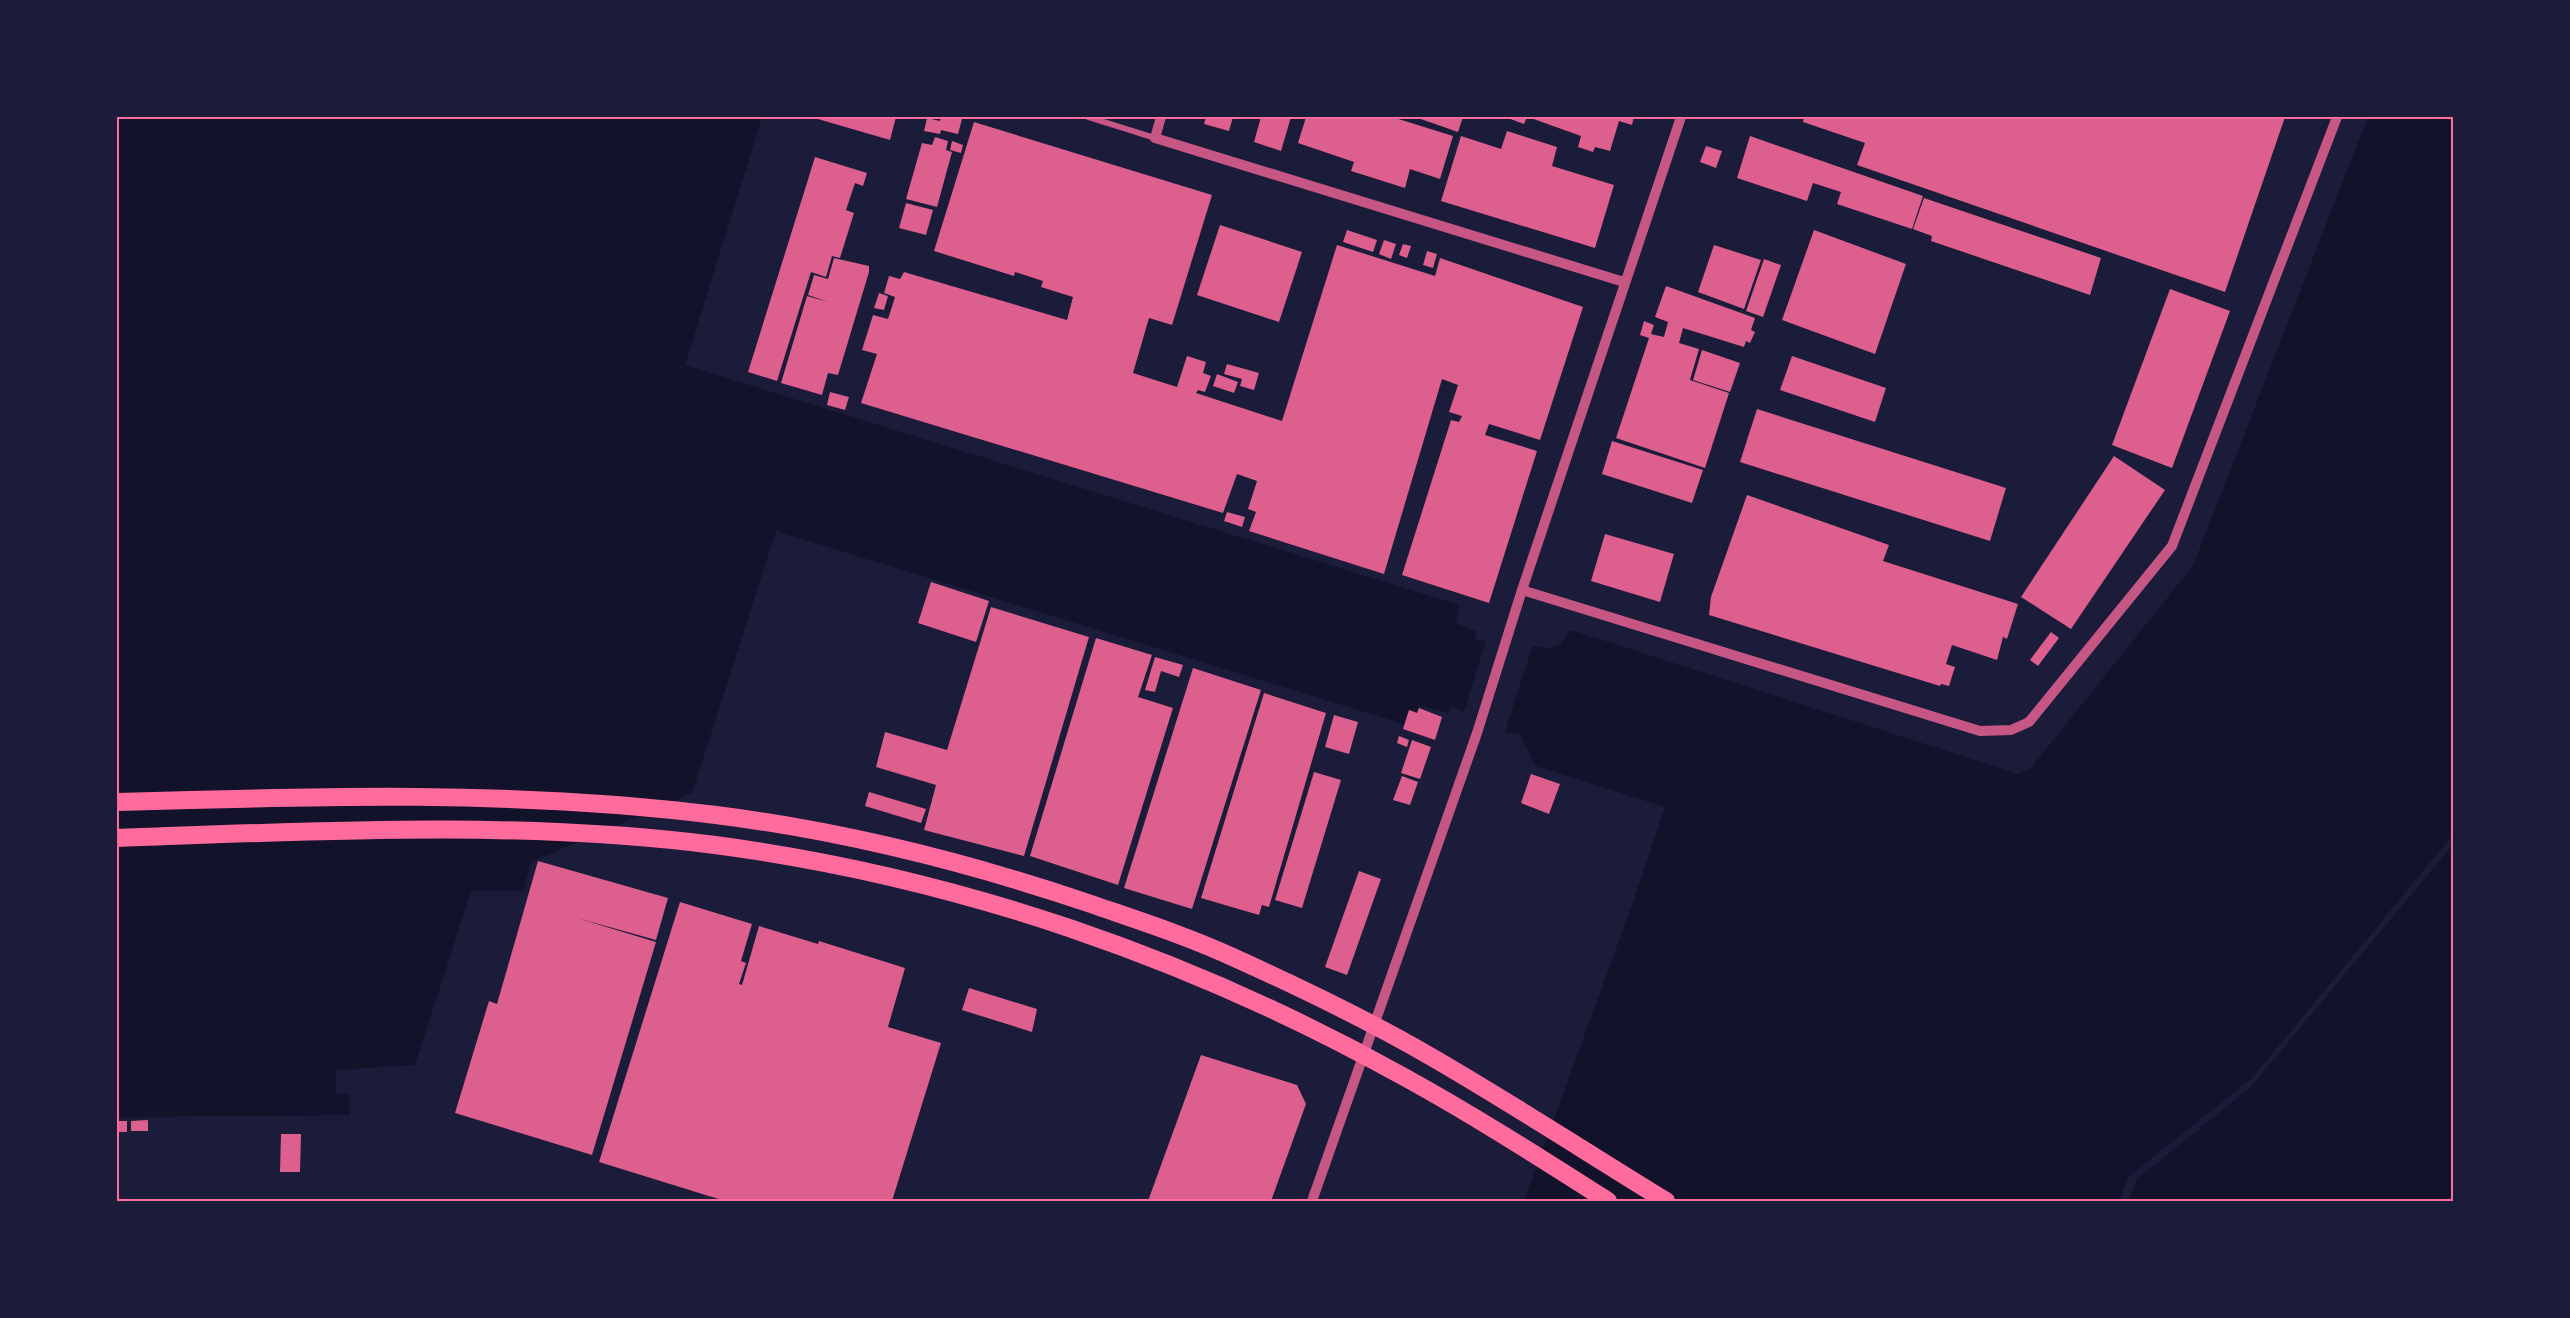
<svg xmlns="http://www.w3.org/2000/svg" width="2570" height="1318" viewBox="0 0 2570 1318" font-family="'Libre Baskerville',serif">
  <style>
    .water { fill: #12122b }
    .pier { fill: #1b1b3a }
    .building { fill: #dd5f8e }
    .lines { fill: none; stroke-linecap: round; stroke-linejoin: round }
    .minor { stroke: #c65784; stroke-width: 6 }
    .tertiary { stroke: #c65784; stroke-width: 10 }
    .motorway { stroke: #ff6b9d; stroke-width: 18 }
    .neatline { fill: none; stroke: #ff6b9d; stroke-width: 2 }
  </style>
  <rect width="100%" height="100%" fill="#1b1b3a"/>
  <!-- water -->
  <polygon class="water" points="117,117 762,117 685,365 1459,605 1456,623 1477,632 1475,640 1550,648 1560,644 1571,630 2018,774 2030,769 2193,566 2368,117 2453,117 2453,1201 1524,1201 1631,908 1665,807 1536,766 1520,734 1505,733 1452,706 1448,713 1419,705 1417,711 1409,709 1404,724 776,531 692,793 531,862 523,891 471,891 415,1065 336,1070 336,1093 349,1094 350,1115 117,1117"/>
  <!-- pier -->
  <g class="pier">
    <polygon points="1487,638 1533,644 1504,735 1463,715"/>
    <polygon points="2453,835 2453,845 2251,1087 2137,1179 2129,1201 2120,1201 2128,1177 2251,1079"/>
  </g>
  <!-- building -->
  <g class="building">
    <polygon points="811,117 896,117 890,140"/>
    <polygon points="941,117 962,119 958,134 941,130 940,134 924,131 927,118 940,121"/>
    <polygon points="1206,117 1233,117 1229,131 1204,124"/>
    <polygon points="1261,117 1291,117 1281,151 1254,142"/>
    <polygon points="1306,117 1392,117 1453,136 1440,179 1410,169 1405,188 1351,171 1354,162 1298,143"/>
    <polygon points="1415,117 1463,117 1458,132"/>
    <polygon points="1505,117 1527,117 1524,124"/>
    <polygon points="1528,117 1634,117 1632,125 1619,121 1610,151 1595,147 1593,152 1578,147 1581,136"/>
    <polygon points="1804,117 2285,117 2225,292 1857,165 1865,143 1803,122"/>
    <polygon points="974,122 1212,195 1172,325 1149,318 1133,373 1177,387 1187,356 1206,362 1203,373 1211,376 1205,392 1198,390 1196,393 1282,421 1337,245 1435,276 1440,258 1583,307 1540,440 1489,424 1485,435 1537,451 1489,603 1402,575 1451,420 1459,422 1462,416 1449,412 1458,385 1442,379 1384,574 1249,531 1256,512 1248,509 1257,481 1237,474 1223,513 861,403 877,354 862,350 873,315 888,319 895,297 884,293 889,276 900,279 904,272 1067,320 1073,297 1041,287 1043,281 1015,272 1014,276 934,251"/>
    <polygon points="1507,131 1557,147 1552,166 1614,185 1595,248 1441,201 1461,136 1501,149"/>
    <polygon points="1750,136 1923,196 1912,229 1837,204 1841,192 1813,183 1807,201 1737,178"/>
    <polygon points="935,137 948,141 946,150 952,152 937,207 906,199 922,143 932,145"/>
    <polygon points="952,141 963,145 961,153 950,150"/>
    <polygon points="1706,146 1722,151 1716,168 1700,162"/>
    <polygon points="815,157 867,173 863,186 855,183 846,210 854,213 840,258 832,256 826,277 811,272 777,381 748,372"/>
    <polygon points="1924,198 2101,258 2090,295 1931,241 1932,236 1913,229"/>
    <polygon points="906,203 933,210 926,235 899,228"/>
    <polygon points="1220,225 1302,252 1279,322 1197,295"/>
    <polygon points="1347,230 1377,240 1373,252 1343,242"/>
    <polygon points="1814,230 1906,264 1875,354 1782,320"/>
    <polygon points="1384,240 1396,244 1391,259 1379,254"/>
    <polygon points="1403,244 1411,246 1407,258 1399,255"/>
    <polygon points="1714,245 1761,260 1744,309 1698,292"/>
    <polygon points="1427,251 1437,254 1433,268 1423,265"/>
    <polygon points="834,258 869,266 869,272 838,375 828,373 822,395 781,383 807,296 828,302 808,295 814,275 828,279"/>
    <polygon points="1764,259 1781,265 1763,317 1746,311"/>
    <polygon points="1666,286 1755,318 1751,330 1755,332 1750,343 1746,341 1744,347 1683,328 1679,343 1699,349 1690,380 1729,393 1705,468 1616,438 1649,338 1640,335 1644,321 1654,325 1651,334 1664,337 1668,322 1655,317"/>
    <polygon points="2170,289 2230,311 2172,468 2112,445"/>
    <polygon points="879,293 888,296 884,310 874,308"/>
    <polygon points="1702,350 1740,363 1730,392 1693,380"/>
    <polygon points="1792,356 1886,388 1875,422 1780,390"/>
    <polygon points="1227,364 1259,373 1254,390 1240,386 1242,379 1224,374"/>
    <polygon points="1217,374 1238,382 1234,393 1213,386"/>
    <polygon points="830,392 849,397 845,410 827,405"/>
    <polygon points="1757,409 2006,488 1990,541 1740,462"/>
    <polygon points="1612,441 1703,470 1692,503 1602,474"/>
    <polygon points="2114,456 2165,490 2071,629 2021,597"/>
    <polygon points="1747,495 1889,545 1883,561 2018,604 2007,639 2003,637 1997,660 1952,645 1946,664 1955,667 1949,686 1941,684 1940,686 1709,615 1711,597"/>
    <polygon points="1227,512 1245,517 1242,527 1224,521"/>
    <polygon points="1605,534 1674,554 1660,602 1591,581"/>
    <polygon points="931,582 989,601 976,642 918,623"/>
    <polygon points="991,607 1089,637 1024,856 924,830 936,785 876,767 885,732 947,750"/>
    <polygon points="2051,632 2059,638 2038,666 2030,660"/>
    <polygon points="1096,638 1152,655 1138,697 1173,708 1118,885 1030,856"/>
    <polygon points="1155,657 1183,665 1179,677 1161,671 1155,692 1145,690"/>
    <polygon points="1193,668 1261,690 1192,909 1124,888"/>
    <polygon points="1264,693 1326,713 1269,907 1262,905 1259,915 1201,898"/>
    <polygon points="1419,708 1442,717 1435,740 1403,729 1409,710 1417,713"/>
    <polygon points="1334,715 1358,722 1349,754 1325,747"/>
    <polygon points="1399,736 1409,740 1407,747 1397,743"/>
    <polygon points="1412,740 1431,747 1420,779 1401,773"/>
    <polygon points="1314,772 1341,780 1302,908 1275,900"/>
    <polygon points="1531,774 1560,784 1549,814 1521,803"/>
    <polygon points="1402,776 1418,782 1410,805 1393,800"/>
    <polygon points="869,792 926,809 921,823 865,806"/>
    <polygon points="538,861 668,898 656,940 577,918 656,942 592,1155 455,1113 489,1001 497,1004"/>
    <polygon points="1359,871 1381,879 1347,975 1325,967"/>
    <polygon points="680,902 752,924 741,961 746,963 739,984 742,985 759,926 818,944 819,941 905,968 888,1027 941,1043 892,1201 725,1201 599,1162"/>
    <polygon points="969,988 1037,1009 1032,1032 962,1010"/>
    <polygon points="1201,1055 1297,1085 1306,1104 1271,1201 1148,1201"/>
    <polygon points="148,1120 148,1131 131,1131 131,1121"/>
    <rect x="117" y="1121" width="10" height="11"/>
    <polygon points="281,1134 301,1134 300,1172 280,1172"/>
  </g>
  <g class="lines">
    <!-- minor -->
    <polyline class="minor" points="1088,117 1155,138"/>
    <!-- tertiary -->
    <g class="tertiary">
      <polyline points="1161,117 1155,138 1624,282"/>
      <polyline points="1522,590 1980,731 2011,730 2029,722 2172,546 2337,117"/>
      <polyline points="1312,1201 1477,733 1522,590 1681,117"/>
    </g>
    <!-- motorway -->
    <g class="motorway">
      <path d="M117,802c199,-6 401,-12 599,13 127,16 254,48 375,89 49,17 99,33 146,55 64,29 129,60 191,96 80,46 158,97 238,146"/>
      <path d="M117,838c199,-7 400,-18 598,7 243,32 478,114 691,233 69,38 136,81 202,123"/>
    </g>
  </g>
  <!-- border -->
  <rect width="2570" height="1318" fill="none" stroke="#1b1b3a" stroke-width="237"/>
  <rect x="118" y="118" width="2334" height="1082" class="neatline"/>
</svg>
